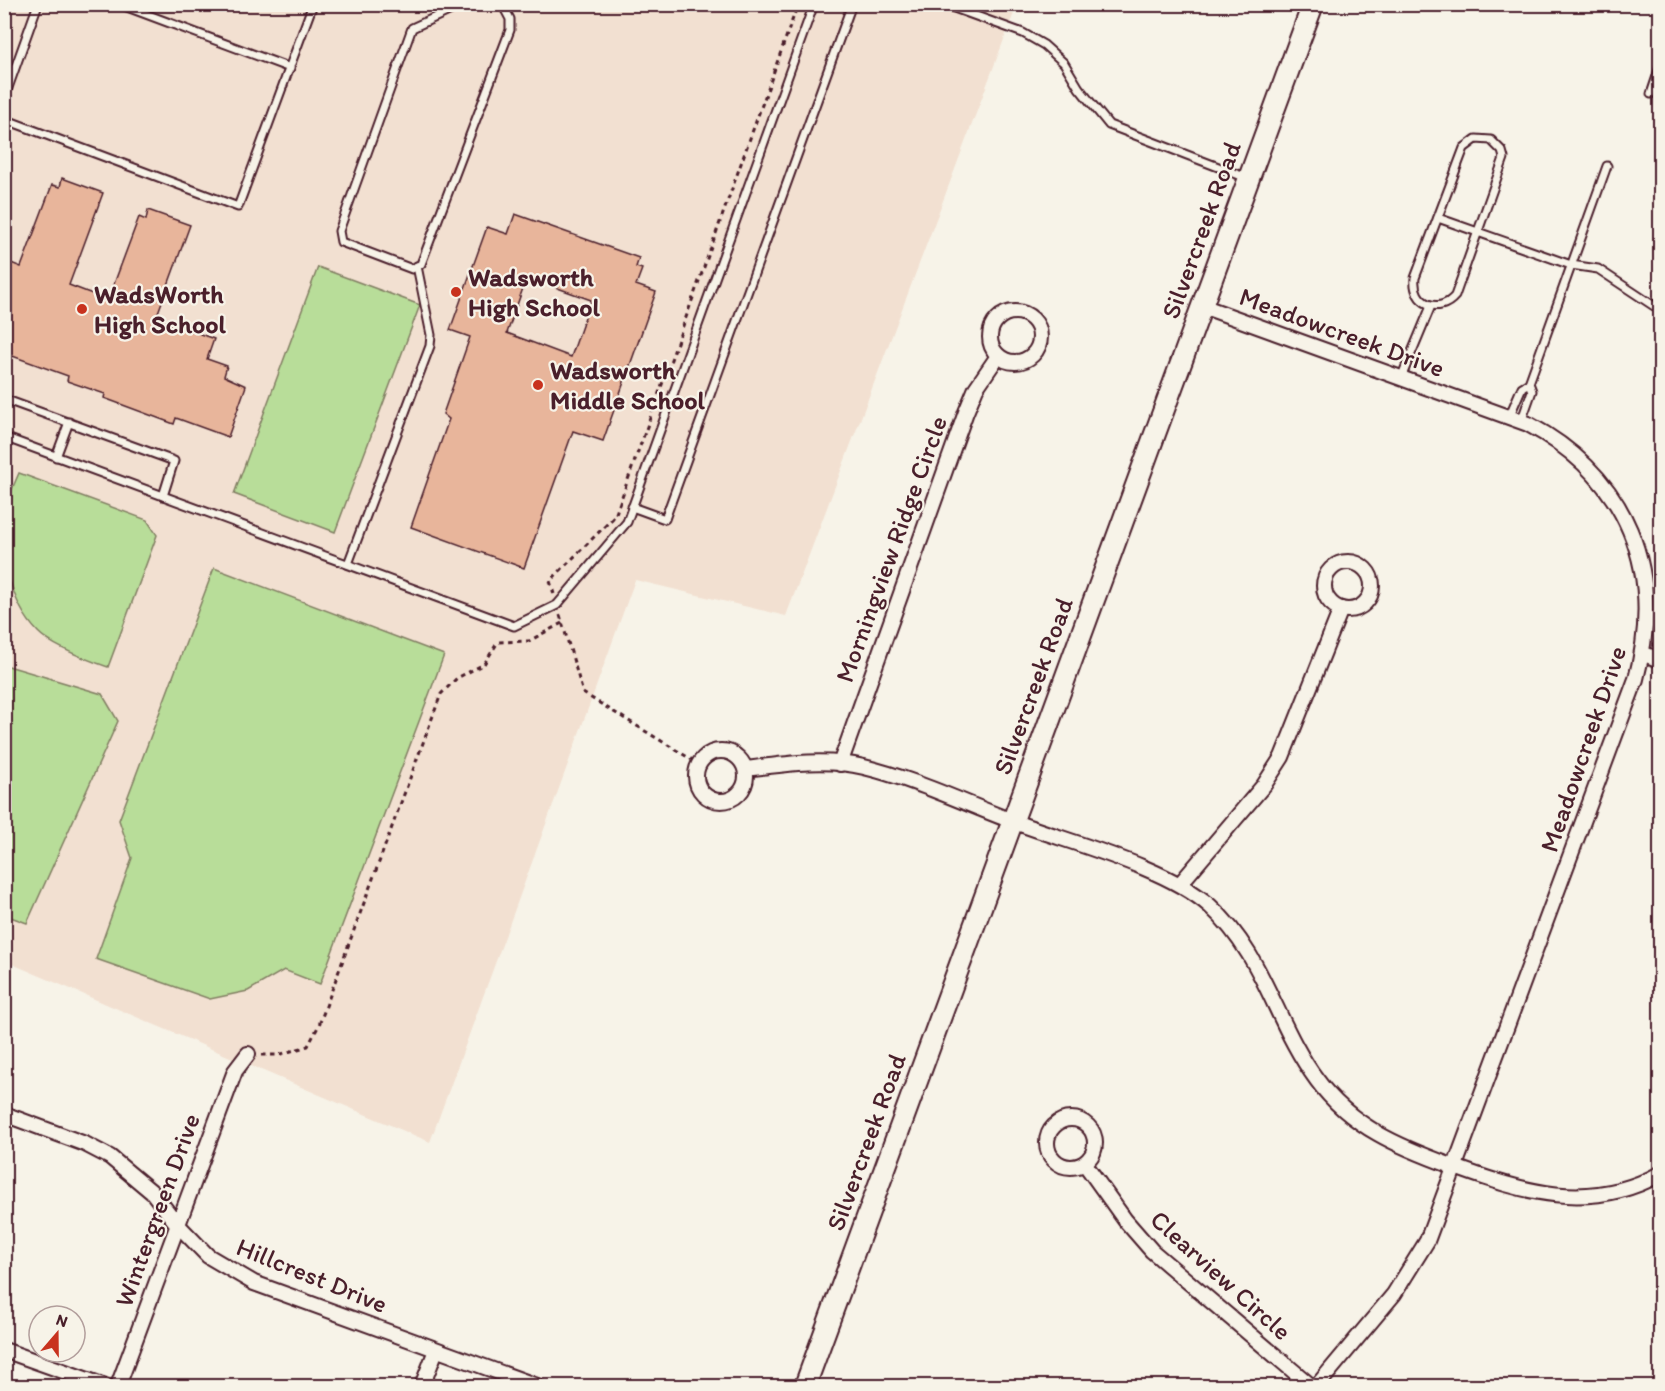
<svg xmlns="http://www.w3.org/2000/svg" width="1665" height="1391" viewBox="0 0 1665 1391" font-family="Itim,sans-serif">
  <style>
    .built { fill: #f2e0d1 }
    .green { fill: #b8dd99; stroke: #817e62; stroke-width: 1.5 }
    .building { fill: #e8b59b; stroke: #4a1f2b; stroke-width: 1.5; fill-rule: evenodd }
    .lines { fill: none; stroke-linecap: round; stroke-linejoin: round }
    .lane-casing { stroke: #4a1f2b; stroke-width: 11 }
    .street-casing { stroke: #4a1f2b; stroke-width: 18 }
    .secondary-casing { stroke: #4a1f2b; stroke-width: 24 }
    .path { stroke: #4a1f2b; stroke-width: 3; stroke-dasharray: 4.5 4.5; stroke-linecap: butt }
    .lane { stroke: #f7f3e8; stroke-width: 7 }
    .street { stroke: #f7f3e8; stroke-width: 14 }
    .secondary { stroke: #f7f3e8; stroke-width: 20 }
    .poi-dot { fill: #c8321e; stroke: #f7f3e8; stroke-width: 2 }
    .labels { text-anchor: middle; stroke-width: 4.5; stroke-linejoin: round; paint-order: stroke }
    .street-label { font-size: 26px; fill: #4a1f2b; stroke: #f7f3e8 }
    .poi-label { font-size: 26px; font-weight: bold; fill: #4a1f2b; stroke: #f7f3e8; text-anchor: start }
  </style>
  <rect width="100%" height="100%" fill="#f7f3e8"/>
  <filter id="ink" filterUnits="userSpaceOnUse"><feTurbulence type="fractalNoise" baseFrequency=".0167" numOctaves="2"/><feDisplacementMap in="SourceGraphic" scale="12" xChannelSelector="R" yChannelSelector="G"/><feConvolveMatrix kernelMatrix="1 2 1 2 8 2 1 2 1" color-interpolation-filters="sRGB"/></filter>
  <g filter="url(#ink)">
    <!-- built -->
    <polygon class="built" points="4,5 1017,5 786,616 635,580 430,1142 5,961"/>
    <!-- green -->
    <g class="green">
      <polygon points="318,267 420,305 335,532 234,494"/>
      <path d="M19,473l128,47 10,15 -49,132c-20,-7 -56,-20 -70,-35 -29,-30 -38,-80 -33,-121 2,-13 9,-26 14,-38z"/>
      <polygon points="214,568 444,655 320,984 284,970 248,991 210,999 96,959 132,858 119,820"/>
      <polygon points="5,665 102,694 118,721 27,923 5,915"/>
    </g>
    <!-- building -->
    <g class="building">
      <polygon points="62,178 103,193 69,285 108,300 139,217 146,220 148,210 190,225 156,318 214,339 207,359 227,366 224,376 246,386 228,437 176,418 174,424 104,398 105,394 67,381 68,376 4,353 4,260 21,267 52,185 60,187"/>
      <path d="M515,214l124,44 -3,9 6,2 -6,16 20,7 -53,149 -30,-10 -49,137 -113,-41 38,-108 -6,-5 27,-77 -20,-7 37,-103 21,7zM527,277l64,23 -20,57 -64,-24z"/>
    </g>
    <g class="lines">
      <defs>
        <g id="lane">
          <polyline points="119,4 290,68"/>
          <polyline points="464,4 412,28 339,231 341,242 412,269 421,264 510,30 510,19 502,4"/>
          <polyline points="943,4 1023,33 1044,45 1064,63 1079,88 1109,125 1247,178"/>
          <polyline points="1651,94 1660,67"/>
          <polyline points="4,99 38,4"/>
          <polyline points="4,119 238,207 313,4"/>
          <path d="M1476,139l15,1 11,11 2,7 -49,138c-16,19 -43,8 -40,-18l49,-130z"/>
          <polyline points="1438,218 1571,265 1598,269 1660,310"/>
          <polyline points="1401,378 1431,306"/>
          <polyline points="4,399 174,461 163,496"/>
          <polyline points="1509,417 1522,387 1529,383 1607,166"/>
          <polyline points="1521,422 1532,391 1529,383"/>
          <polyline points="4,437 514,626 557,605 627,522 814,4"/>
          <polyline points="56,457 69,422"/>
          <polyline points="632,507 665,519 852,4"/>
          <polyline points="348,564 430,346 431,335 417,266"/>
        </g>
        <g id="street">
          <path d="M1202,306l326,118c99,53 137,146 108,255l-209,562 -33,53 -77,92"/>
          <circle cx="1015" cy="337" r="25"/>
          <circle cx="1348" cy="586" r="24"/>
          <polyline points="1644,654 1660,660"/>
          <circle cx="721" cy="776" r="25"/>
          <polyline points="840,764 966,412 976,388 998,356"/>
          <path d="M746,769c39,-5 79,-11 118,-2 50,12 100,36 148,54 58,22 153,45 198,85 55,50 65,118 107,174 34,47 83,67 135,86 71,26 137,47 208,8"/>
          <polyline points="1180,884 1264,785 1282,757 1341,609"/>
          <polyline points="4,1114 85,1144 110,1157 153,1193 177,1224 208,1256 254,1283 537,1386"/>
          <circle cx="1071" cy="1143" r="24"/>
          <polyline points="1085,1164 1125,1220 1152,1251 1311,1386"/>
          <polyline points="4,1350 105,1386"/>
          <polyline points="118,1386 235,1071 248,1054"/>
          <polyline points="422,1386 436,1350"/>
        </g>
        <polyline id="secondary" points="805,1386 1313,4"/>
      </defs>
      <!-- lane casing -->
      <use href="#lane" class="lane-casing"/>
      <!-- street casing -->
      <use href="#street" class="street-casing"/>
      <!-- secondary casing -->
      <use href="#secondary" class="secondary-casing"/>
      <!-- path -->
      <g class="path">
        <polyline points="4,18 10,4"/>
        <polyline points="554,594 550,581 615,516 798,4"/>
        <polyline points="560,615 583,693 699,764"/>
        <polyline points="262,1055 278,1055 308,1046 319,1025 441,694 457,678 484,664 498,642 529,641 562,623"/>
      </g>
      <!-- lane -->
      <use href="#lane" class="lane"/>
      <!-- street -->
      <use href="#street" class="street"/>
      <!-- secondary -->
      <use href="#secondary" class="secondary"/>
    </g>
  </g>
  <!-- markers -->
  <g class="poi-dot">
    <circle cx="456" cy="292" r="6"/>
    <circle cx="82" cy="309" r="6"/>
    <circle cx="538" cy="385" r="6"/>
  </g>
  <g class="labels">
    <!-- street labels -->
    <g class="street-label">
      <text transform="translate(1201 230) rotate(-70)" y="9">Silvercreek Road</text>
      <text transform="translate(1342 332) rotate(20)" y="9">Meadowcreek Drive</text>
      <text transform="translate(891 549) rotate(-70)" y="9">Morningview Ridge Circle</text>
      <text transform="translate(1033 686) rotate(-70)" y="9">Silvercreek Road</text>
      <text transform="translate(1583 749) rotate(-71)" y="9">Meadowcreek Drive</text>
      <text transform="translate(866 1142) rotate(-70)" y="9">Silvercreek Road</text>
      <text transform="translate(157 1210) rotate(-70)" y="9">Wintergreen Drive</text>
      <text transform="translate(312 1275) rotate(22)" y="9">Hillcrest Drive</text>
      <text transform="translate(1221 1275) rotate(42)" y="9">Clearview Circle</text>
    </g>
    <!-- poi labels -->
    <g class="poi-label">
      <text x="468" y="286">Wadsworth<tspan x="468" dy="30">High School</tspan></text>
      <text x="94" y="303">WadsWorth<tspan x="94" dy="30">High School</tspan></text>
      <text x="550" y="379">Wadsworth<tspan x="550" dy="30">Middle School</tspan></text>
    </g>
  </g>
  <!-- margin -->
  <rect width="1665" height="1391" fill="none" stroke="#f7f3e8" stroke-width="24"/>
  <rect x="12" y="12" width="1641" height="1367" fill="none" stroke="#4a1f2b" stroke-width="2" filter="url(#ink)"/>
  <!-- north arrow -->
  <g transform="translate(57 1334) rotate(20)"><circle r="28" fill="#f7f3e8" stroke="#b29e9c" stroke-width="1.5"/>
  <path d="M0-4.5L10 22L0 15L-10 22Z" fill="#c8321e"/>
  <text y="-9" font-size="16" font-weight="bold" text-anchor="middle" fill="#4a1f2b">N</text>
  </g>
</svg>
